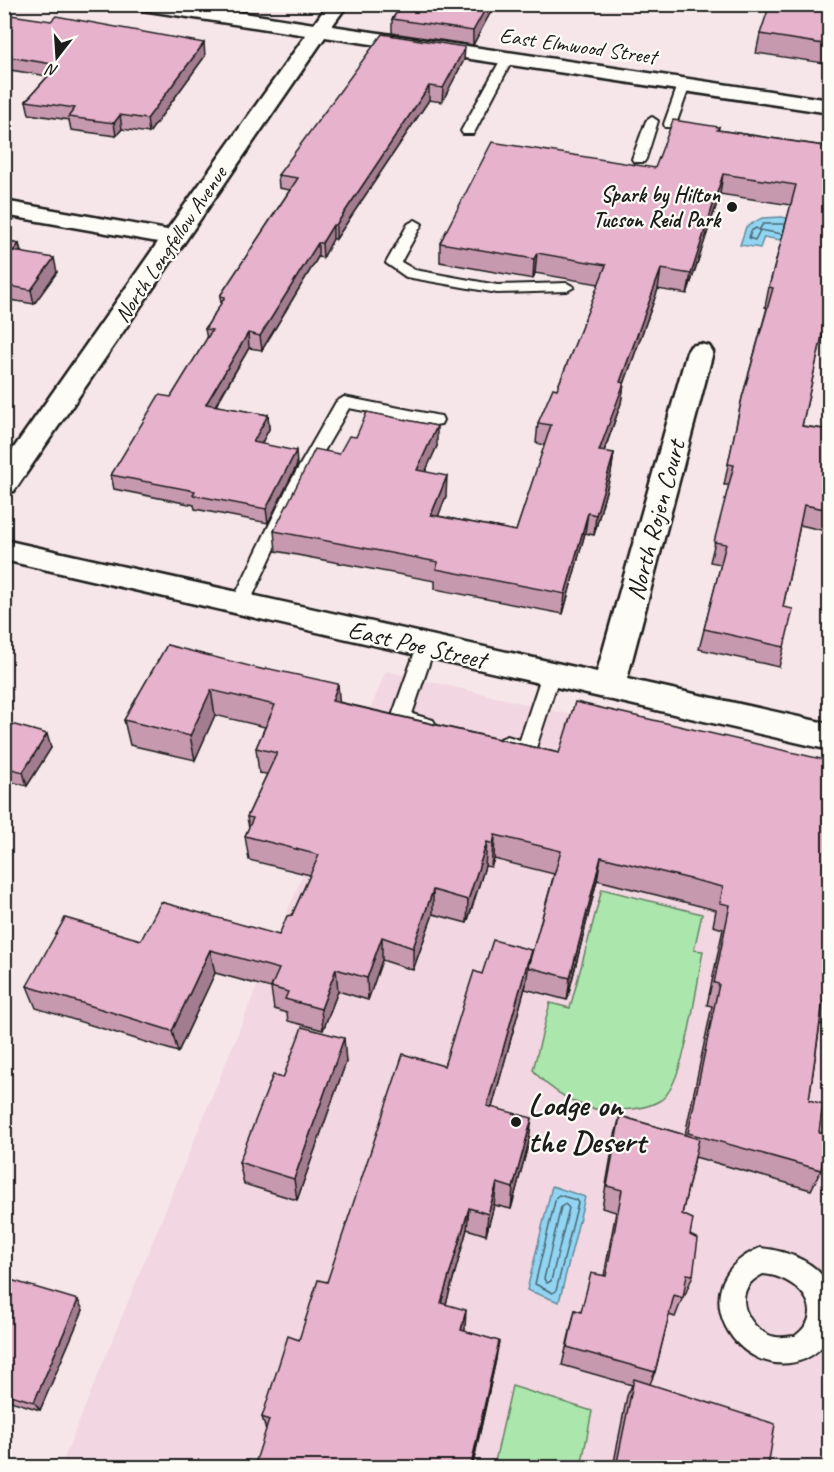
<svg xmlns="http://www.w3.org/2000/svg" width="834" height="1472" viewBox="0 0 834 1472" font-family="Caveat,sans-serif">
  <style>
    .built { fill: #f2d6e1 }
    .green { fill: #abe7ad; stroke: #648264; stroke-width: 1.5 }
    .water { fill: #91d5f3; stroke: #628b9d; stroke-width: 1.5 }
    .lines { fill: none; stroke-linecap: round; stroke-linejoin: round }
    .shore { stroke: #4b6672; stroke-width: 1.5 }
    .service-casing { stroke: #1c1c1c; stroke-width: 4 }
    .minor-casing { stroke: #1c1c1c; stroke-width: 5 }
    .service { fill: #fdfcf7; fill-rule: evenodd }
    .minor { fill: #fdfcf7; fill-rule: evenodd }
    .wall { fill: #c799af; stroke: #1c1c1c; stroke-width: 1.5 }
    .shaded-wall { fill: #a27d8f; stroke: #1c1c1c; stroke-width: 1.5 }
    .building { fill: #e7b2cc; stroke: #1c1c1c; stroke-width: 1.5 }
    .poi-dot { fill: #1c1c1c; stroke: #fdfcf7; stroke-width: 2 }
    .labels { text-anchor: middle; stroke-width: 4.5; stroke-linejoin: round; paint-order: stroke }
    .far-street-label { font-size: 22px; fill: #1c1c1c; stroke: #fdfcf7 }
    .far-poi-label { font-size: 22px; font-weight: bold; fill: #1c1c1c; stroke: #fdfcf7; text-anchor: end }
    .street-label { font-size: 26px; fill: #1c1c1c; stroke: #fdfcf7 }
    .near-poi-label { font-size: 32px; font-weight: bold; fill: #1c1c1c; stroke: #fdfcf7; text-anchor: start }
  </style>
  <rect width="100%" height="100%" fill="#f6e6ea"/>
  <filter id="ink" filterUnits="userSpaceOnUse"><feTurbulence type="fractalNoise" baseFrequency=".0167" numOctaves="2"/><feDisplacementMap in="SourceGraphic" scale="12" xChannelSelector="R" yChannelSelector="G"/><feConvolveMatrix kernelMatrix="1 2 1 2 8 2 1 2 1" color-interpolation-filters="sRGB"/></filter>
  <g filter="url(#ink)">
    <!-- built -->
    <polygon class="built" points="386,671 829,776 829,1467 60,1468"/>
    <!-- green -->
    <g class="green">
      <path d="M602,889l100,25 -8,36 9,1c-6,31 -18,133 -42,149 -16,10 -36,10 -54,10 -25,1 -59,-21 -74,-40l17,-67 20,5z"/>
      <polygon points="512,1386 592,1411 581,1467 494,1466"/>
    </g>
    <!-- water -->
    <g class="water">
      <polygon points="782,217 805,223 786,241 764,237 760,248 740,245 746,227 762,218"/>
      <polygon points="552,1186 585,1197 559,1302 527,1290"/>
    </g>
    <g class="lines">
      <!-- shore -->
      <g class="shore">
        <polyline points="782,234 760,230 755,240 749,238 751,231 756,228 759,230 763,224 784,224"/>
        <polygon points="559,1195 576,1200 578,1203 556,1291 553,1293 535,1284 556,1197"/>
        <polygon points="565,1204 569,1208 551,1281 547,1283 544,1279 561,1207"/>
      </g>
      <defs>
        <g id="service">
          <polygon points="507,55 513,59 475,131 473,134 463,134 461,131 501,59"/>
          <polygon points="684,81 690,85 676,124 675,127 665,127 664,124 678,85"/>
          <polygon points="652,117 658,121 646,159 644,162 634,162 632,159 646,121"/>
          <polygon points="415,220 422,224 401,262 415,270 497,285 567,283 574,287 567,291 497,293 406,277 386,263 408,224"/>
          <polygon points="344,397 435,415 441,416 443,420 441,424 435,425 349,408 304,486 249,604 246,609 240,611 234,609 231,604 288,486 336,402"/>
          <polygon points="426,639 433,641 435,646 412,714 433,720 436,725 433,730 426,732 394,724 391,719 417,646 419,641"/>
          <polygon points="551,667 558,669 560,674 534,754 527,757 500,749 497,744 500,739 507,736 520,740 542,674 544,669"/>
          <path d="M760,1248c25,2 64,15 70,44 1,6 0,12 0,18 0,9 1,20 -2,27 -5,11 -13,17 -23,22 -67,27 -129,-76 -45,-111zM763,1274c32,2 68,36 32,62 -6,0 -13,2 -19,1 -20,-3 -38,-28 -30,-47 3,-8 10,-12 17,-16z"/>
        </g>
        <g id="minor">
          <polygon points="132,4 185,4 314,24 328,4 348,4 332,26 830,100 830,113 325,37 14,491 4,493 4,462 158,242 4,215 4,201 167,230 306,35 142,10 135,8"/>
          <polygon points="700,344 709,346 713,352 627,679 830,724 830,750 4,560 4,540 597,672 687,352 691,346"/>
        </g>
      </defs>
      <!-- service casing -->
      <use href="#service" class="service-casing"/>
      <!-- minor casing -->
      <use href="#minor" class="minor-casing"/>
      <!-- service -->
      <use href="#service" class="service"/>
      <!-- minor -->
      <use href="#minor" class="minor"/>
    </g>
    <!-- wall -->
    <g class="wall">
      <polygon points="403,4 495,4 473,45 392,33 392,19"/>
      <polygon points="830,4 830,64 756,53 760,34"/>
      <polygon points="4,14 205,56 149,133 122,129 116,136 71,130 69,120 29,114 26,101 48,76 4,69"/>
      <polygon points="464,60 442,102 429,100 336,239 333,239 323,258 318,257 262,350 249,348 216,406 268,415 269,429 261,444 297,465 268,523 195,509 194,505 114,489 111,475 171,397 207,339 205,329 221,304 220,296 290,190 279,188 278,175"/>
      <polygon points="719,127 718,130 830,147 830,318 826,318 802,426 830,430 830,532 800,525 783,607 784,647 779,667 699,649 721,564 710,562 729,485 724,485 742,398 767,308 765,307 769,287 791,205 720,194 687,294 658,289 624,384 621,403 604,452 614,453 611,473 594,535 585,533 563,614 435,589 435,581 276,551 274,531 339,454 356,437 437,446 425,472 446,496 438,516 516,531 545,445 536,443 538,423 557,389 599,284 535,273 533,279 440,262 440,243 655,168"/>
      <polygon points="4,241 19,244 21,252 57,272 34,304 4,299"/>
      <polygon points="167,645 339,702 559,753 830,761 830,1027 820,1024 809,1100 819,1132 821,1170 811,1190 695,1157 682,1214 690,1235 693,1275 685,1295 684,1294 675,1317 669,1315 655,1372 650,1384 768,1467 613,1467 627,1396 632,1385 562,1365 575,1310 581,1312 604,1276 616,1212 602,1208 614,1139 620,1116 685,1135 712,1006 707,1005 723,929 713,926 716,910 597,880 567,1000 525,989 526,984 492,1107 529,1141 511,1209 494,1205 486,1235 467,1229 446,1304 465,1329 464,1331 496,1359 473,1465 266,1430 262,1417 327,1282 444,1066 482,974 531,950 531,958 554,874 494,859 491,867 485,866 467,923 433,914 413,970 382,960 368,1000 338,991 323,1030 288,1021 287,1013 274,1009 271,988 215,973 178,1052 36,1008 27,986 141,940 279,935 292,915 310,875 249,860 245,836 249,828 247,817 267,774 259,773 256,748 265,727 215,715 195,760 130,745 124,720"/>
      <polygon points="4,722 51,748 27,786 4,780"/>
      <polygon points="346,1062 297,1200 244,1184 239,1162 283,1078"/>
      <polygon points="4,1278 83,1310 40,1410 4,1399"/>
    </g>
    <!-- shaded-wall -->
    <g class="shaded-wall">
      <polygon points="488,4 495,4 473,45 473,31"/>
      <polygon points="204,43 205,56 149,133 147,119"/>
      <polygon points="465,47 464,60 442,102 443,88"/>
      <polygon points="429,86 429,100 336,239 336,225"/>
      <polygon points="120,115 122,129 116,136 114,123"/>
      <polygon points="723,174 720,194 687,294 691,274"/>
      <polygon points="333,225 333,239 323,258 322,243"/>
      <polygon points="318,243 318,257 262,350 260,336"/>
      <polygon points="19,244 22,258 13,251"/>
      <polygon points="537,253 535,273 533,279 534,259"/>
      <polygon points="54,258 57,272 34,304 31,290"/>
      <polygon points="661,269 658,289 624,384 621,403 597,471 599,451 620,382"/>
      <polygon points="248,333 249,348 208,418 206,404"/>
      <polygon points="268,415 269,429 255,456 253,442"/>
      <polygon points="437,426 437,446 417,490 417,470"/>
      <polygon points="296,451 297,465 268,523 266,509"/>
      <polygon points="614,453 611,473 594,535 596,515"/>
      <polygon points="447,476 446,496 431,535 431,515"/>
      <polygon points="588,513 585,533 563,614 565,594"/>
      <polygon points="338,684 340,709 332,701"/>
      <polygon points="211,690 215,715 195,760 190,736"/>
      <polygon points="47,734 51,748 27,786 23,772"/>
      <polygon points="495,835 494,859 491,867 493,844"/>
      <polygon points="487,842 485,866 467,923 468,900"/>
      <polygon points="601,857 597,880 567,1000 570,978"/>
      <polygon points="433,890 433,914 413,970 413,948"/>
      <polygon points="382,937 382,960 368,1000 367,978"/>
      <polygon points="210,950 215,973 178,1052 172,1031"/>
      <polygon points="531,950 526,984 486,1129 487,1106"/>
      <polygon points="336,969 338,991 323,1030 321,1009"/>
      <polygon points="344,1038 346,1062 297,1200 294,1179"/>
      <polygon points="532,1118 529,1141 511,1209 513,1188"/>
      <polygon points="497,1183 494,1205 486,1235 488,1214"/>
      <polygon points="469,1208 467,1229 441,1322 441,1303"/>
      <polygon points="78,1300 83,1310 40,1410 34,1402"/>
      <polygon points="466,1310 465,1329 460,1349 461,1330"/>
      <polygon points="499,1341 496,1359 472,1467 471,1467"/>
    </g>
    <!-- building -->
    <g class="building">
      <polygon points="403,4 488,4 473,31 392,19"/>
      <polygon points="770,4 830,4 830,45 760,34"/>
      <polygon points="4,14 51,21 56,16 204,43 147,119 120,115 114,123 68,117 75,108 26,101 58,65 4,56"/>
      <polygon points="382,34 465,47 443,88 429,86 336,225 333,225 322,243 318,243 260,336 248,333 206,404 268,415 253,442 296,451 266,509 193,495 195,491 111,475 159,395 171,397 212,330 205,329 225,297 220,296 298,178 278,175"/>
      <polygon points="673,120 719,127 717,130 830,147 830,300 802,426 830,430 830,510 804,505 783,607 793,609 784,647 704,629 726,544 714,542 734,465 728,464 742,398 773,288 769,287 796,185 723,174 691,274 661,269 620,382 624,383 599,451 614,453 596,515 588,513 565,594 436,569 438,562 274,531 315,449 339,454 349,436 356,437 367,412 437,426 417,470 447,476 431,515 516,531 551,425 538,423 553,388 557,389 606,265 537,253 534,259 440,243 492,142 655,168"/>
      <polygon points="4,241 19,244 13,251 54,258 31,290 4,285"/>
      <polygon points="167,645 265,670 266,668 338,684 332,701 559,753 575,702 830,761 830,1003 823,1001 809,1100 823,1104 819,1132 827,1134 821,1170 688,1133 719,984 714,983 730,905 720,903 723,887 601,857 570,978 528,967 561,851 495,835 493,844 487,842 468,900 433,890 413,948 382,937 367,978 336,969 321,1009 285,999 288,992 271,987 279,969 210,950 172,1031 27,986 65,918 141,940 161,902 279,935 287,916 292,915 319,855 245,836 253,818 247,817 277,753 256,748 275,705 211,690 190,736 124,720"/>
      <polygon points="4,722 47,734 23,772 4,767"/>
      <polygon points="493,940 531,950 487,1106 532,1118 513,1188 497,1183 488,1214 469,1208 441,1303 466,1310 461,1330 499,1341 471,1465 480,1467 254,1467 269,1420 262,1417 288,1336 299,1340 318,1280 327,1282 403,1054 444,1066 474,971 482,974"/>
      <polygon points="302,1027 344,1038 294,1179 239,1162 273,1075 283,1078"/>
      <polygon points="620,1116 699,1139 682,1214 693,1219 690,1235 698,1239 693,1275 687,1274 683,1298 674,1295 655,1372 567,1347 575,1310 581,1312 591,1273 606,1276 622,1190 607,1186"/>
      <polygon points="4,1278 78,1300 34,1402 4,1393"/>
      <polygon points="634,1379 775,1424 768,1467 616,1467"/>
    </g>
  </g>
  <!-- markers -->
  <g class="poi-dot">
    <circle cx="732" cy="207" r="6"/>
    <circle cx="516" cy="1122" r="6"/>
  </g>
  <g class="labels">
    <!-- far-street labels -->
    <g class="far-street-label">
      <text transform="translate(578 45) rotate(8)" y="8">East Elmwood Street</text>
      <text transform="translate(170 244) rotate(-56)" y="8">North Longfellow Avenue</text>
    </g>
    <!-- far-poi labels -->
    <g class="far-poi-label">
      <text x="720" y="202">Spark by Hilton<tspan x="720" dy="25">Tucson Reid Park</tspan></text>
    </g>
    <!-- street labels -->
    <g class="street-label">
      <text transform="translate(655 520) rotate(-75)" y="9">North Rojen Court</text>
      <text transform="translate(417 644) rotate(13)" y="9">East Poe Street</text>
    </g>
    <!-- near-poi labels -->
    <g class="near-poi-label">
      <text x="528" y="1115">Lodge on<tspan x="528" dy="37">the Desert</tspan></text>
    </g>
  </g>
  <!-- margin -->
  <rect width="834" height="1472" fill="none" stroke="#fdfcf7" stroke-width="24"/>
  <rect x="12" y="12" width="810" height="1448" fill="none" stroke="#1c1c1c" stroke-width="2" filter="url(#ink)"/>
  <!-- north arrow -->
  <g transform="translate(57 57) rotate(197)" stroke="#fdfcf7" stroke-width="4.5" paint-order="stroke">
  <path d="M0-4.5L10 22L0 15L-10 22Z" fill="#1c1c1c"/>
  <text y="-9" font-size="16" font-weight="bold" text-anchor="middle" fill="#1c1c1c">N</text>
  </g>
</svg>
